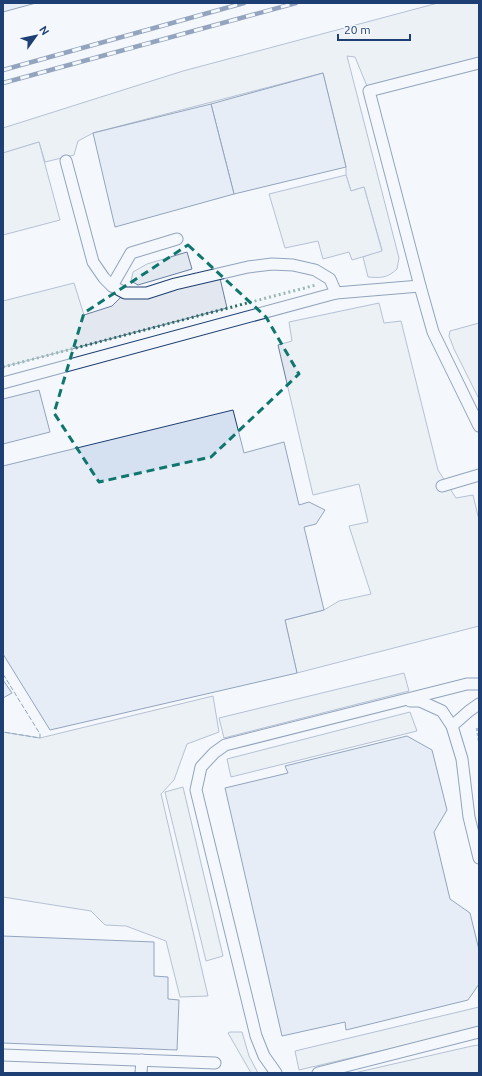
<svg xmlns="http://www.w3.org/2000/svg" width="482" height="1076" viewBox="0 0 482 1076" font-family="Ubuntu,sans-serif">
  <style>
    .green { fill: #e3e9f0; stroke: #687fa3 }
    .parking { fill: #e3e8f0; stroke: #687fa3 }
    .building { fill: #d5e0f0; stroke: #1d3f73 }
    .lines { fill: none; stroke-linecap: round; stroke-linejoin: round }
    .service-casing { stroke: #1d3f73; stroke-width: 13 }
    .path { stroke: #5e769c; stroke-width: 2.5; stroke-dasharray: 3 2; stroke-linecap: butt }
    .service { stroke: #f4f7fb; stroke-width: 11 }
    .rail-casing { stroke: #1d3f73; stroke-width: 4.5 }
    .rail { stroke: #f4f7fb; stroke-width: 3; stroke-dasharray: 9; stroke-linecap: butt }
    .hedge { stroke: #2c6c60; stroke-width: 3; stroke-dasharray: 2 3; stroke-linecap: butt }
    .fence { stroke: #1d3f73; stroke-width: 1; stroke-dasharray: 5 2; stroke-linecap: butt }
    .marked { fill: none; stroke: #0f766e; stroke-width: 3; stroke-dasharray: 8 5; stroke-linejoin: round }
  </style>
  <rect width="100%" height="100%" fill="#f4f7fb"/>
  <!-- green -->
  <g class="green">
    <path d="M438,3h41v58l-110,30 -14,-34 -8,-1 52,202 -2,11c-10,9 -15,9 -29,8l-5,-20 19,-7 -18,-63 -13,4 -5,-16v-8l-23,-94 -230,60 -15,8 -4,14 -29,7 -6,-20 -36,11v-25l180,-57z"/>
    <polygon points="187,252 192,269 138,285 131,281 133,272 147,264"/>
    <polygon points="479,323 479,399 454,349 449,336 450,331"/>
    <polygon points="213,696 219,732 187,744 174,780 161,794 208,996 180,997 166,941 126,926 105,925 91,911 3,897 3,732 40,738"/>
    <polygon points="230,1032 242,1032 249,1056 258,1073 251,1073 228,1033"/>
    <polygon points="479,1045 479,1073 354,1073 472,1046"/>
  </g>
  <!-- parking -->
  <g class="parking">
    <polygon points="39,142 60,220 3,235 3,153"/>
    <polygon points="346,175 351,191 364,187 382,251 352,260 349,252 323,259 318,241 285,248 269,194"/>
    <polygon points="219,274 227,308 3,367 3,301 74,283 84,315 112,306 125,293"/>
    <polygon points="379,303 384,323 401,321 438,470 456,498 473,495 479,520 479,626 297,673 285,620 324,610 339,601 371,594 349,526 368,522 359,484 313,495 278,345 292,341 289,322"/>
    <polygon points="404,673 409,691 224,738 219,718"/>
    <polygon points="410,712 417,731 231,777 227,759"/>
    <polygon points="183,787 223,956 206,961 165,792"/>
    <polygon points="479,1007 479,1028 299,1070 295,1051"/>
  </g>
  <!-- building -->
  <g class="building">
    <polygon points="3,3 36,3 3,12"/>
    <polygon points="323,73 346,167 234,194 211,104"/>
    <polygon points="211,104 234,194 115,227 93,133"/>
    <polygon points="39,390 50,432 3,444 3,399"/>
    <polygon points="233,410 244,453 284,442 299,505 309,502 325,510 316,524 304,527 324,610 285,620 297,673 50,730 3,654 3,466"/>
    <polygon points="3,680 12,693 3,698"/>
    <polygon points="407,736 432,750 447,810 434,832 450,899 470,913 479,950 479,984 468,1000 346,1030 345,1022 282,1036 225,788 288,773 285,766"/>
    <polygon points="3,936 154,942 154,976 168,977 168,999 179,1000 177,1050 3,1043"/>
  </g>
  <g class="lines">
    <defs>
      <g id="service">
        <polyline points="479,63 369,91 420,286 433,332 479,426"/>
        <polyline points="66,161 93,262 104,278 112,286 125,293 147,293 175,284 248,267 272,264 293,265 315,270 330,279 336,293 420,286"/>
        <polyline points="112,286 131,253 177,239"/>
        <polyline points="3,383 336,293"/>
        <polyline points="442,486 479,475"/>
        <polyline points="410,701 420,701 442,711 452,726"/>
        <polyline points="479,704 469,711 452,726 462,759 469,817 479,858"/>
        <polyline points="3,1055 215,1063"/>
        <polyline points="141,1073 142,1060"/>
        <polyline points="276,1073 264,1056 256,1036 196,790 201,767 214,753 225,745 467,684 479,684"/>
        <polyline points="318,1073 479,1032"/>
      </g>
    </defs>
    <!-- service casing -->
    <use href="#service" class="service-casing"/>
    <!-- path -->
    <polyline class="path" points="477,728 479,741"/>
    <!-- service -->
    <use href="#service" class="service"/>
    <defs>
      <g id="rail">
        <polyline points="3,70 244,3"/>
        <polyline points="3,83 296,3"/>
      </g>
    </defs>
    <!-- rail casing -->
    <use href="#rail" class="rail-casing"/>
    <!-- rail -->
    <use href="#rail" class="rail"/>
    <!-- hedge -->
    <polyline class="hedge" points="3,367 316,285"/>
    <!-- fence -->
    <polyline class="fence" points="3,674 40,734 40,738 3,732"/>
  </g>
  <!-- marked area -->
  <path d="M0 0H482V1076H0ZM188,245l78,72 33,57 -88,83 -112,25 -45,-69 30,-100z" fill="#f4f7fb" fill-opacity=".55" fill-rule="evenodd"/>
  <path class="marked" d="M188,245l78,72 33,57 -88,83 -112,25 -45,-69 30,-100z"/>
  <!-- border -->
  <rect width="482" height="1076" fill="none" stroke="#1d3f73" stroke-width="8"/>
  <!-- north arrow -->
  <g transform="translate(36 36) rotate(57)" stroke="#f4f7fb" stroke-width="3" paint-order="stroke">
  <path d="M0-3L7 15L0 10L-7 15Z" fill="#1d3f73"/>
  <text y="-6" font-size="11" font-weight="bold" text-anchor="middle" fill="#1d3f73">N</text>
  </g>
  <!-- scale -->
  <path d="M338 34v6h72v-6" fill="none" stroke="#1d3f73" stroke-width="2"/>
  <text x="344" y="34" font-size="12" fill="#1d3f73" stroke="#f4f7fb" stroke-width="3" paint-order="stroke">20 m</text>
</svg>
